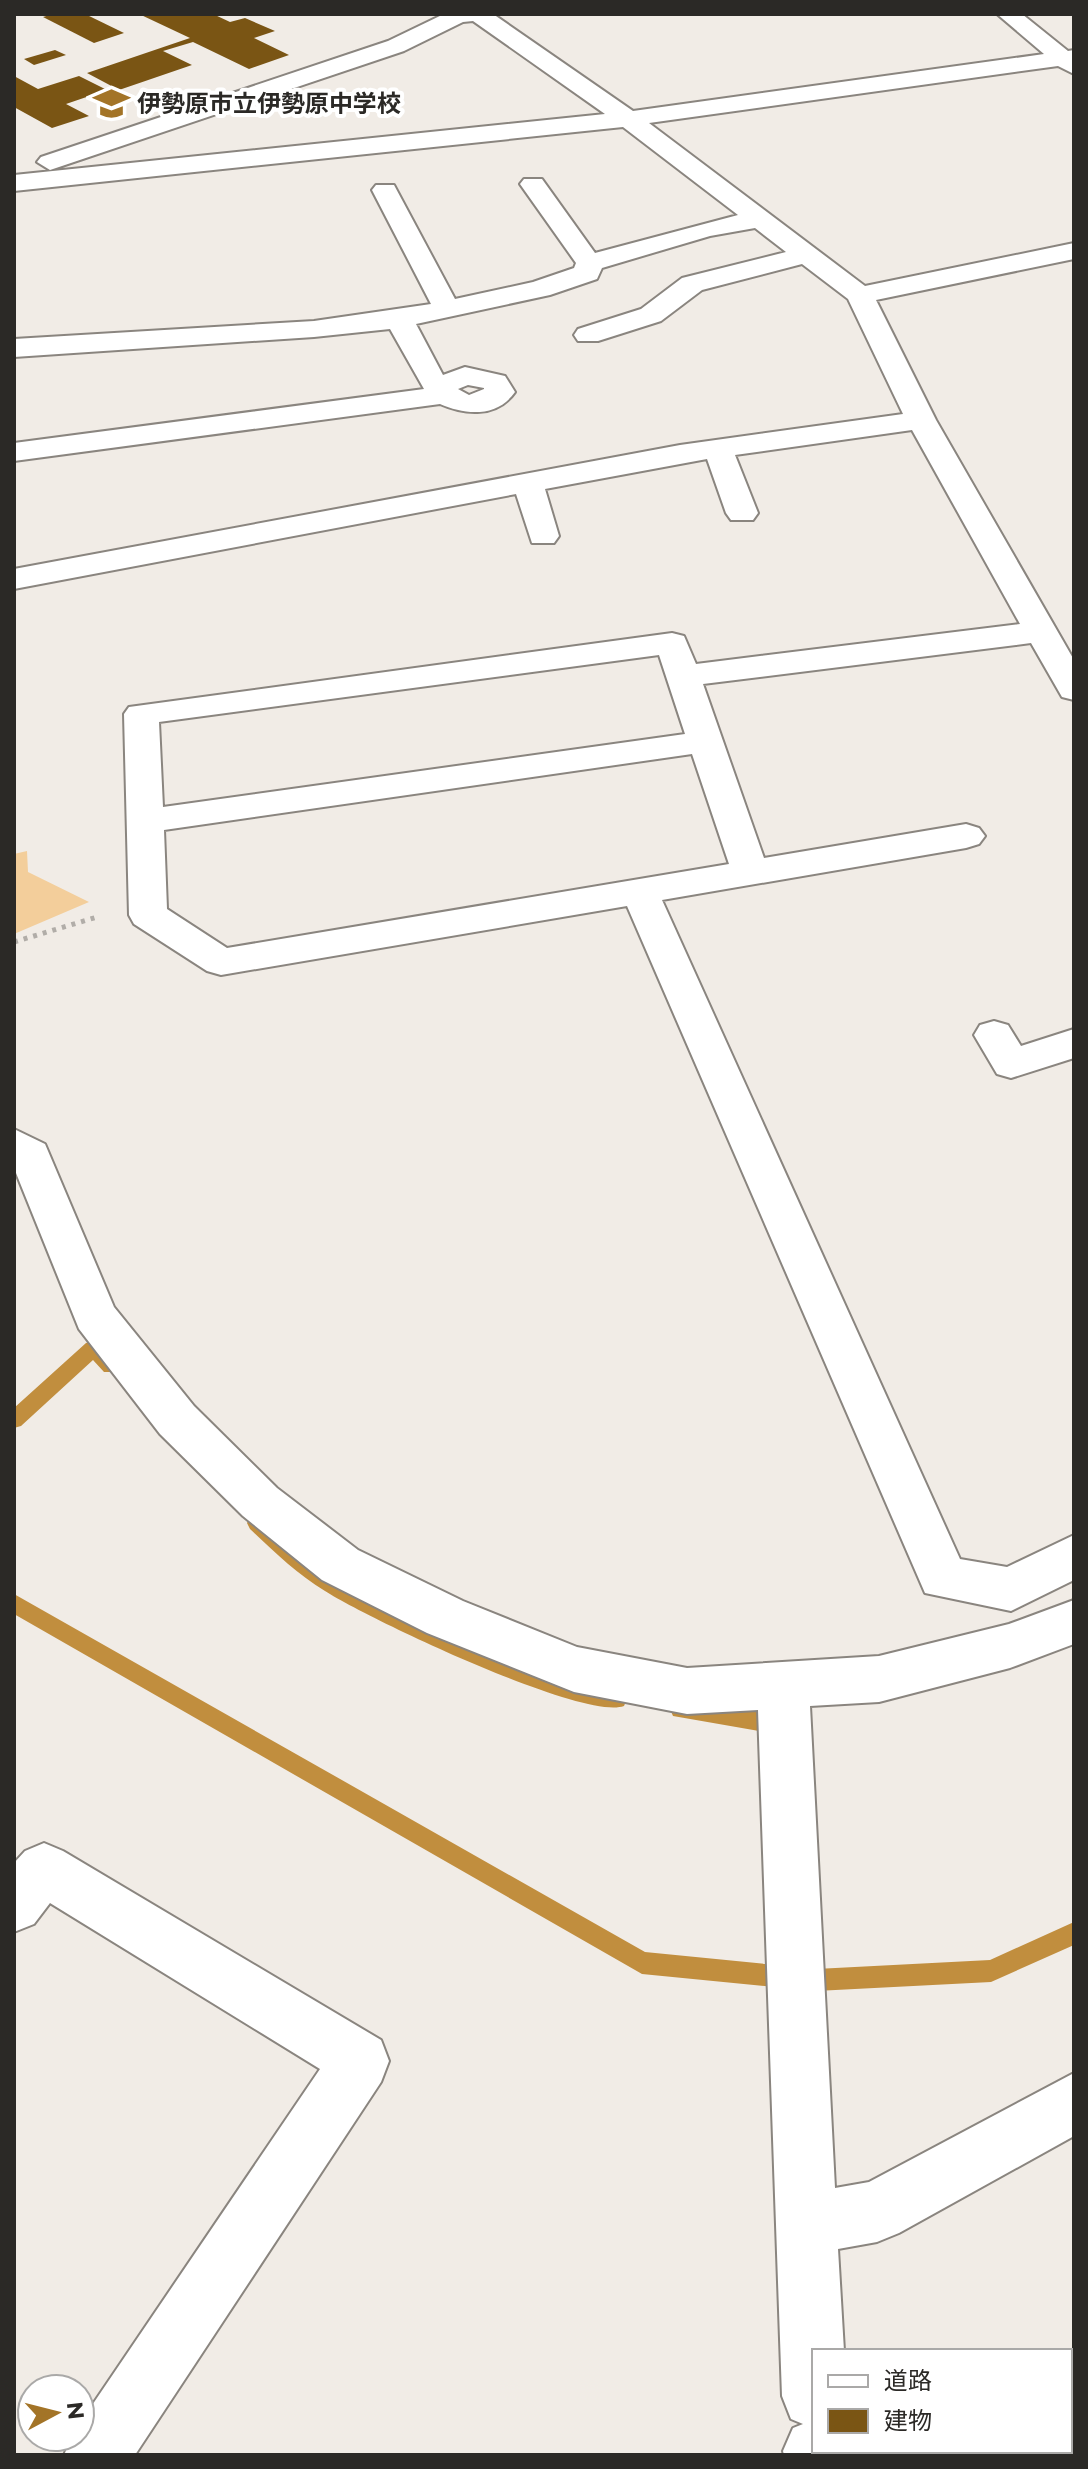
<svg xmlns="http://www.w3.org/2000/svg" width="1088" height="2469" viewBox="0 0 1088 2469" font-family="Montserrat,'Noto Sans JP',sans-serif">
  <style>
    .green { fill: #f3ce9b }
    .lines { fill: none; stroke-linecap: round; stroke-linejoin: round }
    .stream { fill: #c18e3e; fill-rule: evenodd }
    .building { fill: #7a5514 }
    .minor-casing { stroke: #8a857f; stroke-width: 4 }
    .path { stroke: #b1ada8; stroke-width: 5; stroke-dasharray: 4 6; stroke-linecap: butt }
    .minor { fill: #fff; fill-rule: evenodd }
    .labels { text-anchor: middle; stroke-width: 8; stroke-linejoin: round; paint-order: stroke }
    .far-poi-label { font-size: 24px; font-weight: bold; fill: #2b2926; stroke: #fff; text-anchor: start }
  </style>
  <rect width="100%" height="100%" fill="#f1ece6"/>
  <!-- green -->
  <polygon class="green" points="27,851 28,872 89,902 14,934 14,854"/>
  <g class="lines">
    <!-- stream -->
    <g class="stream">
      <path d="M93,1341c11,3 22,16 27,26l-2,5h-14l-11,-12 -72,66 -7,2v-20l72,-65z"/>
      <path d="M257,1515l7,2c96,90 197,124 318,167 13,4 28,3 42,8l3,7 -3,7c-41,15 -257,-88 -299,-115 -28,-17 -52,-40 -75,-62l-3,-6 3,-6z"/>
      <polygon points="14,1594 645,1952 816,1969 990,1960 1074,1922 1074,1945 991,1982 816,1991 642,1974 14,1614"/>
      <polygon points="681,1699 768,1713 776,1716 782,1737 779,1744 771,1747 763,1744 759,1731 673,1716 670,1709 673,1702"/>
    </g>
  </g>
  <!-- building -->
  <g class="building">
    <polygon points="53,14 85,14 124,33 94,43 43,17"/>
    <polygon points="139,14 213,14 230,22 245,18 275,31 254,38 289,55 249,69 193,42 163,51 192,65 119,90 87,73 190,38"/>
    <polygon points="55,50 66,55 34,65 24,59"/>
    <polygon points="14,76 38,89 79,76 107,90 66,104 89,116 52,128 14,107"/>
  </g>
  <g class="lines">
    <defs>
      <g id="minor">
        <path d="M444,14h49l140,97 411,-57 -47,-40h25l46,37 6,-1v24l-16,-8 -409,57 216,163 209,-43v16l-198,41 60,120 138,240v40l-12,-3 -31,-54 -328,41 61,174 202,-34 13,4 6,8 -6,8 -13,4 -304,52 298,659 47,8 67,-32v45l-63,31 -86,-18 -298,-687 -406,69 -14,-4 -73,-47 -5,-9 -5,-201 5,-7 543,-74 12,3 12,28 324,-40 -108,-194 -177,25 23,58 -5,7h-22l-5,-7 -19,-54 -162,30 14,47 -5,7h-22l-16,-49 -502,95v-20l666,-124 223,-31 -55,-115 -46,-35 -100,26 -41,31 -63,20h-20l-4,-6 4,-6 63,-20 41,-31 104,-26 -31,-24 -45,8 -108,32 -5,11 -47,16 -134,29 27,51 22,-8 40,9 10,16c-18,26 -50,23 -75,12l-426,57v-18l410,-54 -34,-60 -76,8 -300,20v-18l300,-18 117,-17 -59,-114 4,-5h18l61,114 78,-17 41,-14 2,-5 -56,-79 4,-5h18l53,74 143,-38 -115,-88 -609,64v-16l591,-61 -132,-93 -10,1 -59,29 -345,116 -9,3 -13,-8 4,-5 347,-116zM468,385l16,3v1l-15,6 -11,-6zM659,655l26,79 -522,73 -4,-85zM692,754l37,110 -502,84 -60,-39 -3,-79z"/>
        <polygon points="994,1021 1008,1025 1021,1046 1074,1029 1074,1058 1011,1078 997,1074 974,1035 980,1025"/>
        <polygon points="14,1129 45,1144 114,1307 194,1406 277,1488 358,1550 463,1601 577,1647 687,1668 879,1656 1009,1624 1074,1600 1074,1644 1010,1668 879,1702 810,1706 835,2188 869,2182 1074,2073 1074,2136 899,2233 877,2242 838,2249 844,2351 814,2351 814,2451 849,2451 850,2455 784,2455 783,2451 793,2428 803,2424 791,2419 782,2396 758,1710 687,1714 574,1692 427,1633 322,1580 243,1516 160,1434 79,1329 14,1168"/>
        <polygon points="44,1843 63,1851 381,2040 389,2061 381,2082 135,2455 64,2455 72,2437 80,2437 80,2423 320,2069 50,1903 34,1924 14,1932 14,1863 25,1851"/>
      </g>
    </defs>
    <!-- minor casing -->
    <use href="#minor" class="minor-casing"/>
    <!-- path -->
    <polyline class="path" points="14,942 97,917"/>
    <!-- minor -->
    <use href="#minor" class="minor"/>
  </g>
  <!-- icons -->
  <defs>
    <symbol id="school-bare" viewBox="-9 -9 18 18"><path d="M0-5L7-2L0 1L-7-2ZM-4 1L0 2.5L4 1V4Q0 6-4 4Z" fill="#a37427" stroke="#fff" stroke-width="2.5" paint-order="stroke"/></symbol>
  </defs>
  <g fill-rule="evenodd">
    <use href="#school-bare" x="86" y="78" width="51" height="51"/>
  </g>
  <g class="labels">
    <!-- far-poi labels -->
    <g class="far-poi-label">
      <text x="137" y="112">伊勢原市立伊勢原中学校</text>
    </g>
  </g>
  <!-- border -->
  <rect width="1088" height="2469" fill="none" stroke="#2b2926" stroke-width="32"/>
  <!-- legend -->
  <rect x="812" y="2349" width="260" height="104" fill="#ffffff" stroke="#aaa9a8" stroke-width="2"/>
  <rect x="828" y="2375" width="40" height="12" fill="#ffffff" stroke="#aaa9a8" stroke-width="2"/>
  <text x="884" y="2389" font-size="24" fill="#2b2926">道路</text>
  <rect x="828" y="2409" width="40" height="24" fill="#7a5514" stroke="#aaa9a8" stroke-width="2"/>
  <text x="884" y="2429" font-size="24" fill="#2b2926">建物</text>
  <!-- north arrow -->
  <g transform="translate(56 2413) rotate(83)"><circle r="38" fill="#ffffff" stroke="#aaa9a8" stroke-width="2"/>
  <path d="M0-6L14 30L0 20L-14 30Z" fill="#a37427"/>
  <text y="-12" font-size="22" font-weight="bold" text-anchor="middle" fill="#2b2926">N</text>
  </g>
</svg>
